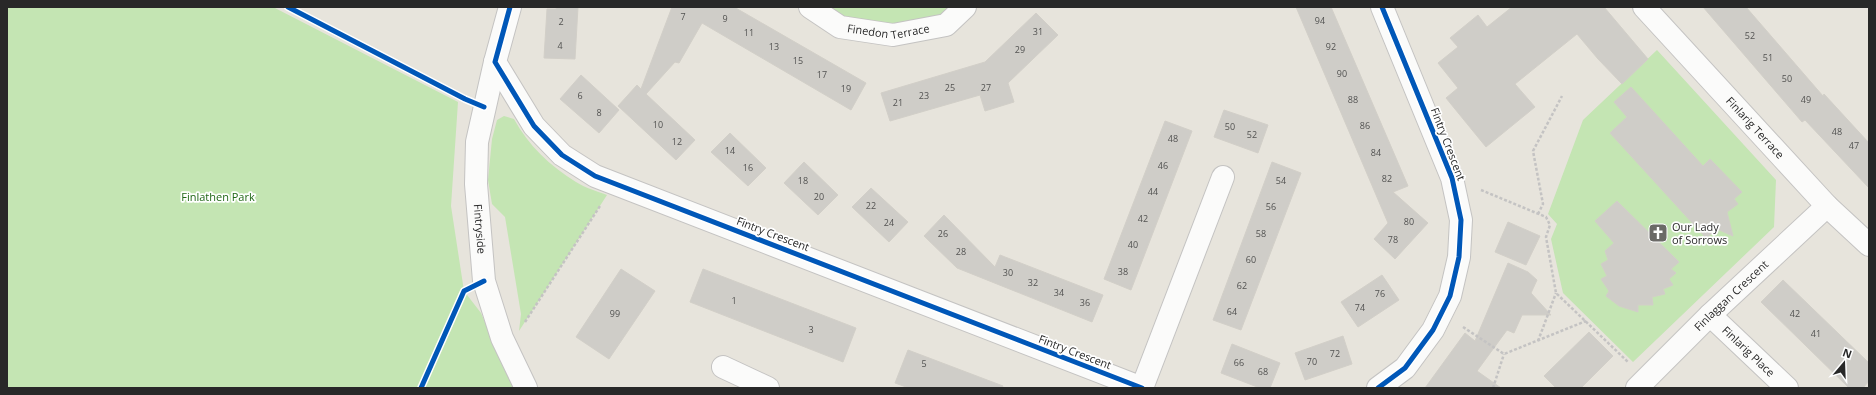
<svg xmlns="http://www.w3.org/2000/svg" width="1876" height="395" viewBox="0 0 1876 395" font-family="'Open Sans',sans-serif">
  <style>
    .green { fill: #c4e5b3 }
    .building { fill: #cfcdc8; stroke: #d2cfc8 }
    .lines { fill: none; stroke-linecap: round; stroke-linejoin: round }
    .minor-casing { stroke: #c4c3c2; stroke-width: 24 }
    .path { stroke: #c4c3c3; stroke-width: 2.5; stroke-dasharray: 3 2; stroke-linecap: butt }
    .minor { stroke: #fbfbfa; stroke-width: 22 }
    .cycleway-casing { stroke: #fff; stroke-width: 8 }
    .cycleway { stroke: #0057b8; stroke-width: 5 }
    .labels { text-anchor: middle; stroke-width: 3.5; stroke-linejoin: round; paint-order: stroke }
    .number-label { font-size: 9px; fill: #525251 }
    .street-label { font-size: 11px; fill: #282828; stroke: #fff }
    .park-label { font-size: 11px; fill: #206716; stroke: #fff }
    .poi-label { font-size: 11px; fill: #282828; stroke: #fff; text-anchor: start }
  </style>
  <rect width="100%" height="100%" fill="#e7e4dc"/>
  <!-- green -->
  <g class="green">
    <polygon points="7,7 273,7 458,102 451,206 464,291 481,313 513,388 7,388"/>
    <polygon points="827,7 952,7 942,16 893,26 841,17"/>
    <polygon points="1657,50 1776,180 1774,227 1633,362 1563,293 1551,239 1557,224 1548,214 1583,120"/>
    <path d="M504,116l10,3c14,26 36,47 62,63 9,6 21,9 31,13l-88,136 2,-17 -16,-97 -13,-13 -4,-24 4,-41 5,-19z"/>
  </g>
  <!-- building -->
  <g class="building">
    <polygon points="557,7 578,7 575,59 544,58 547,9 556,9"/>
    <polygon points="672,7 734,7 866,83 851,110 702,23 679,63 675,62 646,94 695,140 676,160 618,106 637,85 641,89"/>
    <polygon points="1296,7 1331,7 1408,186 1393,192 1428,223 1395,259 1374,239 1388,223"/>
    <polygon points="1512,7 1604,7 1648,59 1622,84 1598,59 1577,34 1515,84 1535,107 1486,147 1446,98 1458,88 1438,63 1458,47 1450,38 1478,15 1487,27"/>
    <polygon points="1703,7 1746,7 1823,96 1824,94 1869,143 1869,188 1805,120 1802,122"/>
    <polygon points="1036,13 1058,35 1008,83 1014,102 985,111 980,95 890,121 881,93 985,62"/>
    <polygon points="581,75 619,110 599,133 560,99"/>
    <polygon points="1631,87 1703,166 1710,159 1742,192 1734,199 1738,204 1727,212 1733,236 1717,229 1706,238 1610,133 1627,117 1614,102"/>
    <polygon points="1224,110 1268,125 1258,153 1214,137"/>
    <polygon points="1165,121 1192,131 1131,290 1104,279"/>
    <polygon points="730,133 766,168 748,186 711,152"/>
    <polygon points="804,162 838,195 818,215 784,183"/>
    <polygon points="1272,162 1301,173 1241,330 1213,320"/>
    <polygon points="871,188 908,222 889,242 852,207"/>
    <polygon points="1617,201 1679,262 1671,269 1676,273 1669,279 1673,285 1663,289 1665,294 1652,297 1653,305 1638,305 1638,312 1619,306 1606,296 1609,291 1601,279 1607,276 1601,264 1608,260 1605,251 1614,243 1595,221"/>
    <polygon points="944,215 995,267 1000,255 1103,295 1092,322 957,268 924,236"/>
    <polygon points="1508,222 1540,236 1526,265 1495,252"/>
    <polygon points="1508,263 1528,272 1537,280 1531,293 1551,315 1522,315 1514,333 1507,330 1477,371 1501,388 1425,388 1465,333 1475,341"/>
    <polygon points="621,269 655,291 609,359 576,337"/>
    <polygon points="703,269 856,328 843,362 690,302"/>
    <polygon points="1382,275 1399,300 1358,327 1341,302"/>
    <polygon points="1783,280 1869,363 1869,381 1863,388 1849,388 1761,302"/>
    <polygon points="1589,332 1613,356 1581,388 1556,388 1544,376"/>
    <polygon points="1343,336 1352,364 1305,380 1295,353"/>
    <polygon points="1232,344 1280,363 1270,388 1260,388 1221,373"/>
    <polygon points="908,350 1003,386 1002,388 909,388 895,383"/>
  </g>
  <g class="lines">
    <defs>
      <g id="minor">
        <polyline points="510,7 495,62 534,126 562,155 595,176 1142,388"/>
        <path id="s1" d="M810,7l30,20 53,8 53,-10 19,-18"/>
        <path id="s2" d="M1644,7l183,199 42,39"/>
        <path id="s3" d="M495,62l-18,80 -1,42 8,97 18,57 24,50"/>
        <path id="s4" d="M1710,315l77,73"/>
        <polyline points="723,367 768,388"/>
        <polyline points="1142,388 1223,177"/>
        <polyline points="1378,388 1405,368 1433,330 1450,296 1459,257 1461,220 1452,178 1382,7"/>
        <path id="s5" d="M1637,388l73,-73 117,-109"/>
      </g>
    </defs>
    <!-- minor casing -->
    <use href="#minor" class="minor-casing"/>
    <!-- path -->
    <g class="path">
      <polyline points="1481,190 1546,217 1550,225 1546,237 1556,293 1628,362"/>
      <polyline points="1538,214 1543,204 1533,151 1562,96"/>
      <polyline points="525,322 600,206"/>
      <polyline points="1463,327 1504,354 1586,321"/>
      <polyline points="1538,341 1556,293"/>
      <polyline points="1493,388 1504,354"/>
    </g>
    <!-- minor -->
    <use href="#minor" class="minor"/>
    <defs>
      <g id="cycleway">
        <polyline points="288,7 465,99 484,107"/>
        <polyline points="510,7 495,62 534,126 562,155 595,176 1142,388"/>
        <polyline points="421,388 464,291 484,281"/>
        <polyline points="1378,388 1405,368 1433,330 1450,296 1459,257 1461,220 1452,178 1382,7"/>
      </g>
    </defs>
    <!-- cycleway casing -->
    <use href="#cycleway" class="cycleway-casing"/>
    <!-- cycleway -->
    <use href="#cycleway" class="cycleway"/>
  </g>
  <!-- icons -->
  <defs>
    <symbol id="church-square" viewBox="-11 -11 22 22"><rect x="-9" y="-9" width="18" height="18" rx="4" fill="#6b6a67" stroke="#fff"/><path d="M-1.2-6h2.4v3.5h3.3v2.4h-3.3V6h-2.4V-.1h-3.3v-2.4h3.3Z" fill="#fff"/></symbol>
  </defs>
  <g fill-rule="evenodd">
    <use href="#church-square" x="1647" y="222" width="22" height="22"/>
  </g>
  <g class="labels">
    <!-- number labels -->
    <g class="number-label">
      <text x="683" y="20">7</text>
      <text x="725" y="22">9</text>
      <text x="1320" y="24">94</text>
      <text x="561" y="25">2</text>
      <text x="1038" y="35">31</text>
      <text x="749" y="36">11</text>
      <text x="1750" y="39">52</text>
      <text x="560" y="49">4</text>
      <text x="774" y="50">13</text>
      <text x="1331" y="50">92</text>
      <text x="1020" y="53">29</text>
      <text x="1768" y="61">51</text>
      <text x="798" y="64">15</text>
      <text x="1342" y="77">90</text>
      <text x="822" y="78">17</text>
      <text x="1787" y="82">50</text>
      <text x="950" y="91">25</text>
      <text x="986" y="91">27</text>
      <text x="846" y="92">19</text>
      <text x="580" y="99">6</text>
      <text x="924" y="99">23</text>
      <text x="1353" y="103">88</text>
      <text x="1806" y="103">49</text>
      <text x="898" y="106">21</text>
      <text x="599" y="116">8</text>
      <text x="658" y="128">10</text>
      <text x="1365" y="129">86</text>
      <text x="1230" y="130">50</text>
      <text x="1837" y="135">48</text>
      <text x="1252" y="138">52</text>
      <text x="1173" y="142">48</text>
      <text x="677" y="145">12</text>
      <text x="1854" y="149">47</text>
      <text x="730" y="154">14</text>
      <text x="1376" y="156">84</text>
      <text x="1163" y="169">46</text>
      <text x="748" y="171">16</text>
      <text x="1387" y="182">82</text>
      <text x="803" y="184">18</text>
      <text x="1281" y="184">54</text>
      <text x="1153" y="195">44</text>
      <text x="819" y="200">20</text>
      <text x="871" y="209">22</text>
      <text x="1271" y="210">56</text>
      <text x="1143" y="222">42</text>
      <text x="1409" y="225">80</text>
      <text x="889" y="226">24</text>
      <text x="943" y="237">26</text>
      <text x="1261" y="237">58</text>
      <text x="1393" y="243">78</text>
      <text x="1133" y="248">40</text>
      <text x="961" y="255">28</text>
      <text x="1251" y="263">60</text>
      <text x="1123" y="275">38</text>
      <text x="1008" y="276">30</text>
      <text x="1033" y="286">32</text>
      <text x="1242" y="289">62</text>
      <text x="1059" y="296">34</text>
      <text x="1380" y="297">76</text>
      <text x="734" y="304">1</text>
      <text x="1085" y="306">36</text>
      <text x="1360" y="311">74</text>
      <text x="1232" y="315">64</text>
      <text x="615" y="317">99</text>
      <text x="1795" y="317">42</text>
      <text x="811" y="333">3</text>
      <text x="1816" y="337">41</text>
      <text x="1335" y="357">72</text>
      <text x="1312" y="365">70</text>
      <text x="1239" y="366">66</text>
      <text x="924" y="367">5</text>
      <text x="1263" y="375">68</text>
    </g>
    <!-- street labels -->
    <g class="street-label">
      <text dy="4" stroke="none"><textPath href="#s1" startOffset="85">Finedon Terrace</textPath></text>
      <text dy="4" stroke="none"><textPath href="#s2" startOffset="164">Finlarig Terrace</textPath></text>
      <text transform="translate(1448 144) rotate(69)" y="4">Fintry Crescent</text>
      <text dy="4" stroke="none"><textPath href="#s3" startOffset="169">Fintryside</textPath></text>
      <text transform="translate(773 234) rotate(21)" y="4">Fintry Crescent</text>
      <text dy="4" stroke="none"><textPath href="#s5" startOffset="132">Finlaggan Crescent</textPath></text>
      <text dy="4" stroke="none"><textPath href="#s4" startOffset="53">Finlarig Place</textPath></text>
      <text transform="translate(1075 352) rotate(21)" y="4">Fintry Crescent</text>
    </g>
    <!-- park labels -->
    <g class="park-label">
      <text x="218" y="201">Finlathen Park</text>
    </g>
    <!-- poi labels -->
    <g class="poi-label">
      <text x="1672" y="231">Our Lady<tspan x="1672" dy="13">of Sorrows</tspan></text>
    </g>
  </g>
  <!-- border -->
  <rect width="1876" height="395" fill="none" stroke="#282828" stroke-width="16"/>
  <!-- north arrow -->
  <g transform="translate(1844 363) rotate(19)" stroke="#ffffff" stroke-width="3" paint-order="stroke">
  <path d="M0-3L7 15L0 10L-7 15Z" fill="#282828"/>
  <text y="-6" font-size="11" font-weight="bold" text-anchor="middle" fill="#282828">N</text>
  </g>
</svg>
